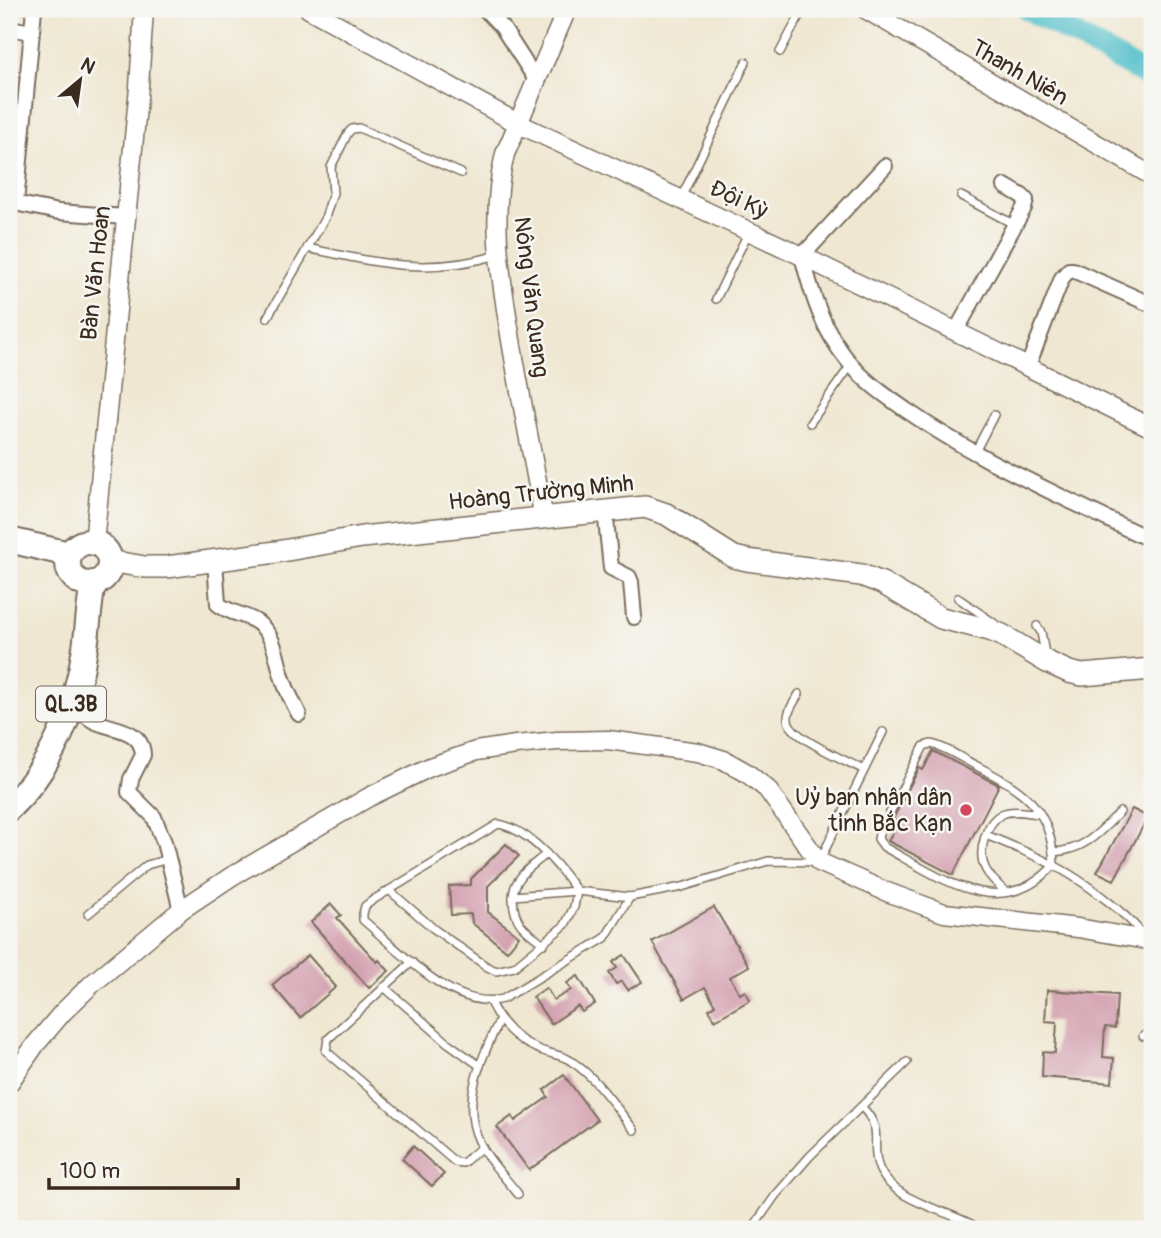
<svg xmlns="http://www.w3.org/2000/svg" width="1161" height="1238" viewBox="0 0 1161 1238" font-family="Pangolin,sans-serif">
  <style>
    .lines { fill: none; stroke-linecap: round; stroke-linejoin: round }
    .river { stroke: #53c0cb; stroke-width: 23 }
    .building { fill: #d4a2b1 }
    .service-casing { stroke: #7a6c5d; stroke-width: 10 }
    .minor-casing { stroke: #7a6c5d; stroke-width: 18 }
    .tertiary-casing { stroke: #7a6c5d; stroke-width: 21 }
    .secondary-casing { stroke: #7a6c5d; stroke-width: 24 }
    .trunk-casing { stroke: #7a6c5d; stroke-width: 28 }
    .service { stroke: #fff; stroke-width: 7 }
    .minor { stroke: #fff; stroke-width: 14 }
    .tertiary { stroke: #fff; stroke-width: 18 }
    .secondary { stroke: #fff; stroke-width: 21 }
    .trunk { stroke: #fff; stroke-width: 24 }
    .poi-dot { fill: #d1495b; stroke: #f6f6f2; stroke-width: 2.5 }
    .labels { text-anchor: middle; stroke-width: 5; stroke-linejoin: round; paint-order: stroke }
    .shield { fill: #f6f6f2; stroke: #73675e; stroke-width: 2 }
    .shield-label { font-size: 21px; font-weight: bold; fill: #3b2a1e }
    .street-label { font-size: 23px; fill: #3b2a1e; stroke: #f6f6f2 }
    .poi-label { font-size: 23px; fill: #3b2a1e; stroke: #f6f6f2; text-anchor: end }
  </style>
  <rect width="100%" height="100%" fill="#f6f6f2"/>
  <filter id="ink" filterUnits="userSpaceOnUse"><feTurbulence type="fractalNoise" baseFrequency=".0143" numOctaves="2"/><feDisplacementMap in="SourceGraphic" scale="14" xChannelSelector="R" yChannelSelector="G"/><feConvolveMatrix kernelMatrix="1 2 1 2 8 2 1 2 1" color-interpolation-filters="sRGB"/></filter>
  <filter id="wash" filterUnits="userSpaceOnUse"><feTurbulence type="fractalNoise" baseFrequency=".00686" numOctaves="4" result="noise"/><feDisplacementMap in="SourceGraphic" scale="28" xChannelSelector="R" yChannelSelector="G"/><feGaussianBlur stdDeviation="1.57" result="paint"/><feColorMatrix in="noise" values="0 0 0 0 0 0 0 0 0 0 0 0 0 0 0 0 0 1.4 0 .05"/><feComposite in="paint" operator="in"/></filter>
  <g filter="url(#wash)">
    <rect width="100%" height="100%" fill="#efe7d1"/>
    <g class="lines">
      <!-- river -->
      <polyline class="river" points="1028,9 1152,78"/>
    </g>
    <g id="blocks">
      <!-- building -->
      <g class="building">
        <polygon points="933,751 999,785 953,875 888,841 898,822 893,819 919,768 923,770"/>
        <polygon points="1132,809 1148,817 1114,880 1097,872"/>
        <polygon points="506,844 519,856 488,886 488,912 519,936 507,951 472,923 471,914 451,915 449,886 471,885 471,879"/>
        <polygon points="331,904 341,915 337,918 377,962 379,960 389,971 369,988 311,922"/>
        <polygon points="714,907 749,966 730,977 740,994 745,991 750,1000 715,1020 709,1009 715,1005 705,987 684,999 652,942"/>
        <polygon points="308,955 336,987 300,1018 272,985"/>
        <polygon points="624,955 642,982 628,990 622,981 616,984 609,973 617,968 613,962"/>
        <polygon points="578,976 595,1004 582,1012 578,1006 551,1024 533,997 546,988 554,1000 571,990 567,983"/>
        <polygon points="1047,990 1117,995 1115,1028 1105,1027 1103,1057 1114,1058 1112,1083 1042,1077 1043,1052 1055,1053 1057,1022 1045,1021"/>
        <polygon points="564,1075 597,1120 529,1170 497,1127 512,1116 515,1121 548,1097 544,1090"/>
        <polygon points="413,1146 444,1174 432,1186 402,1159"/>
      </g>
    </g>
  </g>
  <g filter="url(#ink)">
    <use href="#blocks" fill-opacity="0" stroke="#7a6c5d" stroke-width="2"/>
    <g class="lines">
      <defs>
        <g id="service">
          <polyline points="780,52 803,9"/>
          <polyline points="961,196 1015,225"/>
          <polyline points="681,198 746,62"/>
          <path d="M307,248c72,15 118,28 191,7"/>
          <polyline points="716,299 748,233"/>
          <polyline points="267,318 325,218 333,193 331,167 348,133 352,129 359,128 461,173"/>
          <polyline points="810,423 851,365"/>
          <polyline points="975,452 994,415"/>
          <polyline points="958,598 994,623"/>
          <polyline points="1037,626 1041,632 1045,654"/>
          <path d="M799,694c-4,7 -12,17 -11,25 0,18 60,42 76,51"/>
          <path d="M931,744c15,3 30,14 44,21 46,24 77,41 79,100 -53,60 -116,11 -170,-18l-6,-8 1,-5 45,-88z"/>
          <path d="M986,835c22,9 44,18 65,29 27,13 93,59 101,87"/>
          <path d="M1053,852c31,-1 47,-20 67,-40"/>
          <path d="M389,890l45,39 52,37 10,5 18,-4 51,-42 9,-18 3,-16c-17,-24 -48,-62 -79,-67l-125,76 -8,6 -2,8v6c36,30 90,91 140,79l102,-61 25,-41"/>
          <path d="M1006,892c-8,-7 -17,-15 -21,-24 -8,-16 1,-46 17,-54 11,-5 26,-1 38,0"/>
          <polyline points="513,896 577,891 630,897 682,887 768,861 819,862 883,732"/>
          <polyline points="88,914 147,865 168,859"/>
          <path d="M544,944c-19,-14 -30,-20 -31,-45 0,-7 2,-15 7,-21 6,-9 17,-16 25,-23"/>
          <polyline points="412,962 328,1039 326,1051 455,1162 463,1163 482,1147"/>
          <polyline points="384,987 448,1043 480,1066"/>
          <path d="M490,1002c11,23 26,38 50,48 10,4 23,5 31,11 26,17 44,45 63,69"/>
          <path d="M499,1021c-17,36 -39,81 -20,120 8,19 27,37 39,53"/>
          <polyline points="1143,1036 1152,1032"/>
          <path d="M862,1107c24,26 7,35 17,61 14,35 72,42 101,61"/>
          <polyline points="752,1229 775,1196 810,1156 907,1062"/>
        </g>
        <g id="minor">
          <polyline points="485,9 502,27 537,81"/>
          <polyline points="9,28 32,32"/>
          <path d="M885,166l-83,90c10,39 21,75 47,106 15,19 37,34 57,48 52,36 108,64 164,91 28,13 54,27 82,39"/>
          <polyline points="9,202 59,212 125,217"/>
          <polyline points="16,203 34,9"/>
          <polyline points="956,331 1024,208 1026,200 1022,196 1005,186"/>
          <polyline points="1028,366 1062,278 1069,270 1073,270 1152,305"/>
          <polyline points="605,510 611,568 629,577 631,582 634,617"/>
          <path d="M215,561l3,43c12,10 28,10 40,19 18,14 18,36 25,56 4,12 10,24 16,35"/>
          <path d="M72,703c7,6 14,14 22,18 18,9 48,7 49,34l-12,24 -2,13 25,25 10,25 17,68"/>
        </g>
        <g id="tertiary">
          <polyline points="309,9 519,124 802,256 1152,428"/>
          <polyline points="865,9 1152,176"/>
          <path d="M544,519c-11,-62 -24,-123 -34,-185 -10,-60 -20,-120 -5,-180l62,-145"/>
          <polyline points="94,543 139,87 144,9"/>
          <polyline points="9,1083 35,1045 63,1012 92,984 181,910 232,876 369,797 430,767 476,751 516,745 557,741 608,740 698,752 724,760 747,773 767,789 819,862 887,892 944,913 1078,928 1152,941"/>
        </g>
        <polyline id="secondary" points="109,561 145,567 167,567 276,552 362,537 645,507 666,514 734,557 747,560 861,575 882,583 941,618 990,630 1002,635 1047,662 1069,672 1082,675 1152,669"/>
        <g id="trunk">
          <polyline points="9,540 69,554"/>
          <circle cx="89" cy="563" r="21"/>
          <path d="M9,808c43,-40 68,-102 76,-160 3,-21 4,-43 8,-65"/>
        </g>
      </defs>
      <!-- service casing -->
      <use href="#service" class="service-casing"/>
      <!-- minor casing -->
      <use href="#minor" class="minor-casing"/>
      <!-- tertiary casing -->
      <use href="#tertiary" class="tertiary-casing"/>
      <!-- secondary casing -->
      <use href="#secondary" class="secondary-casing"/>
      <!-- trunk casing -->
      <use href="#trunk" class="trunk-casing"/>
      <!-- service -->
      <use href="#service" class="service"/>
      <!-- minor -->
      <use href="#minor" class="minor"/>
      <!-- tertiary -->
      <use href="#tertiary" class="tertiary"/>
      <!-- secondary -->
      <use href="#secondary" class="secondary"/>
      <!-- trunk -->
      <use href="#trunk" class="trunk"/>
    </g>
  </g>
  <!-- markers -->
  <circle class="poi-dot" cx="966" cy="810" r="7"/>
  <g class="labels">
    <!-- shield labels -->
    <rect class="shield" x="36" y="686.5" width="70" height="35" rx="5"/>
    <g class="shield-label">
      <text x="71" y="711">QL.3B</text>
    </g>
    <!-- street labels -->
    <g class="street-label">
      <text transform="translate(1020 72) rotate(30)" y="8">Thanh Niên</text>
      <text transform="translate(739 199) rotate(25)" y="8">Đội Kỳ</text>
      <text transform="translate(95 273) rotate(-84)" y="8">Bàn Văn Hoan</text>
      <text transform="translate(532 297) rotate(83)" y="8">Nông Văn Quang</text>
      <text transform="translate(541 492) rotate(-6)" y="8">Hoàng Trường Minh</text>
    </g>
    <!-- poi labels -->
    <g class="poi-label">
      <text x="952" y="805">Uỷ ban nhân dân<tspan x="952" dy="26">tỉnh Bắc Kạn</tspan></text>
    </g>
  </g>
  <!-- margin -->
  <rect width="1161" height="1238" fill="none" stroke="#f6f6f2" stroke-width="35"/>
  <!-- north arrow -->
  <g transform="translate(80 80) rotate(29)" stroke="#f6f6f2" stroke-width="5" paint-order="stroke">
  <path d="M0-5L12 26L0 18L-12 26Z" fill="#3b2a1e"/>
  <text y="-10" font-size="19" font-weight="bold" text-anchor="middle" fill="#3b2a1e">N</text>
  </g>
  <!-- scale -->
  <path d="M49 1178v10h189v-10" fill="none" stroke="#3b2a1e" stroke-width="3.5"/>
  <text x="60" y="1178" font-size="21" fill="#3b2a1e" stroke="#f6f6f2" stroke-width="5" paint-order="stroke">100 m</text>
</svg>
